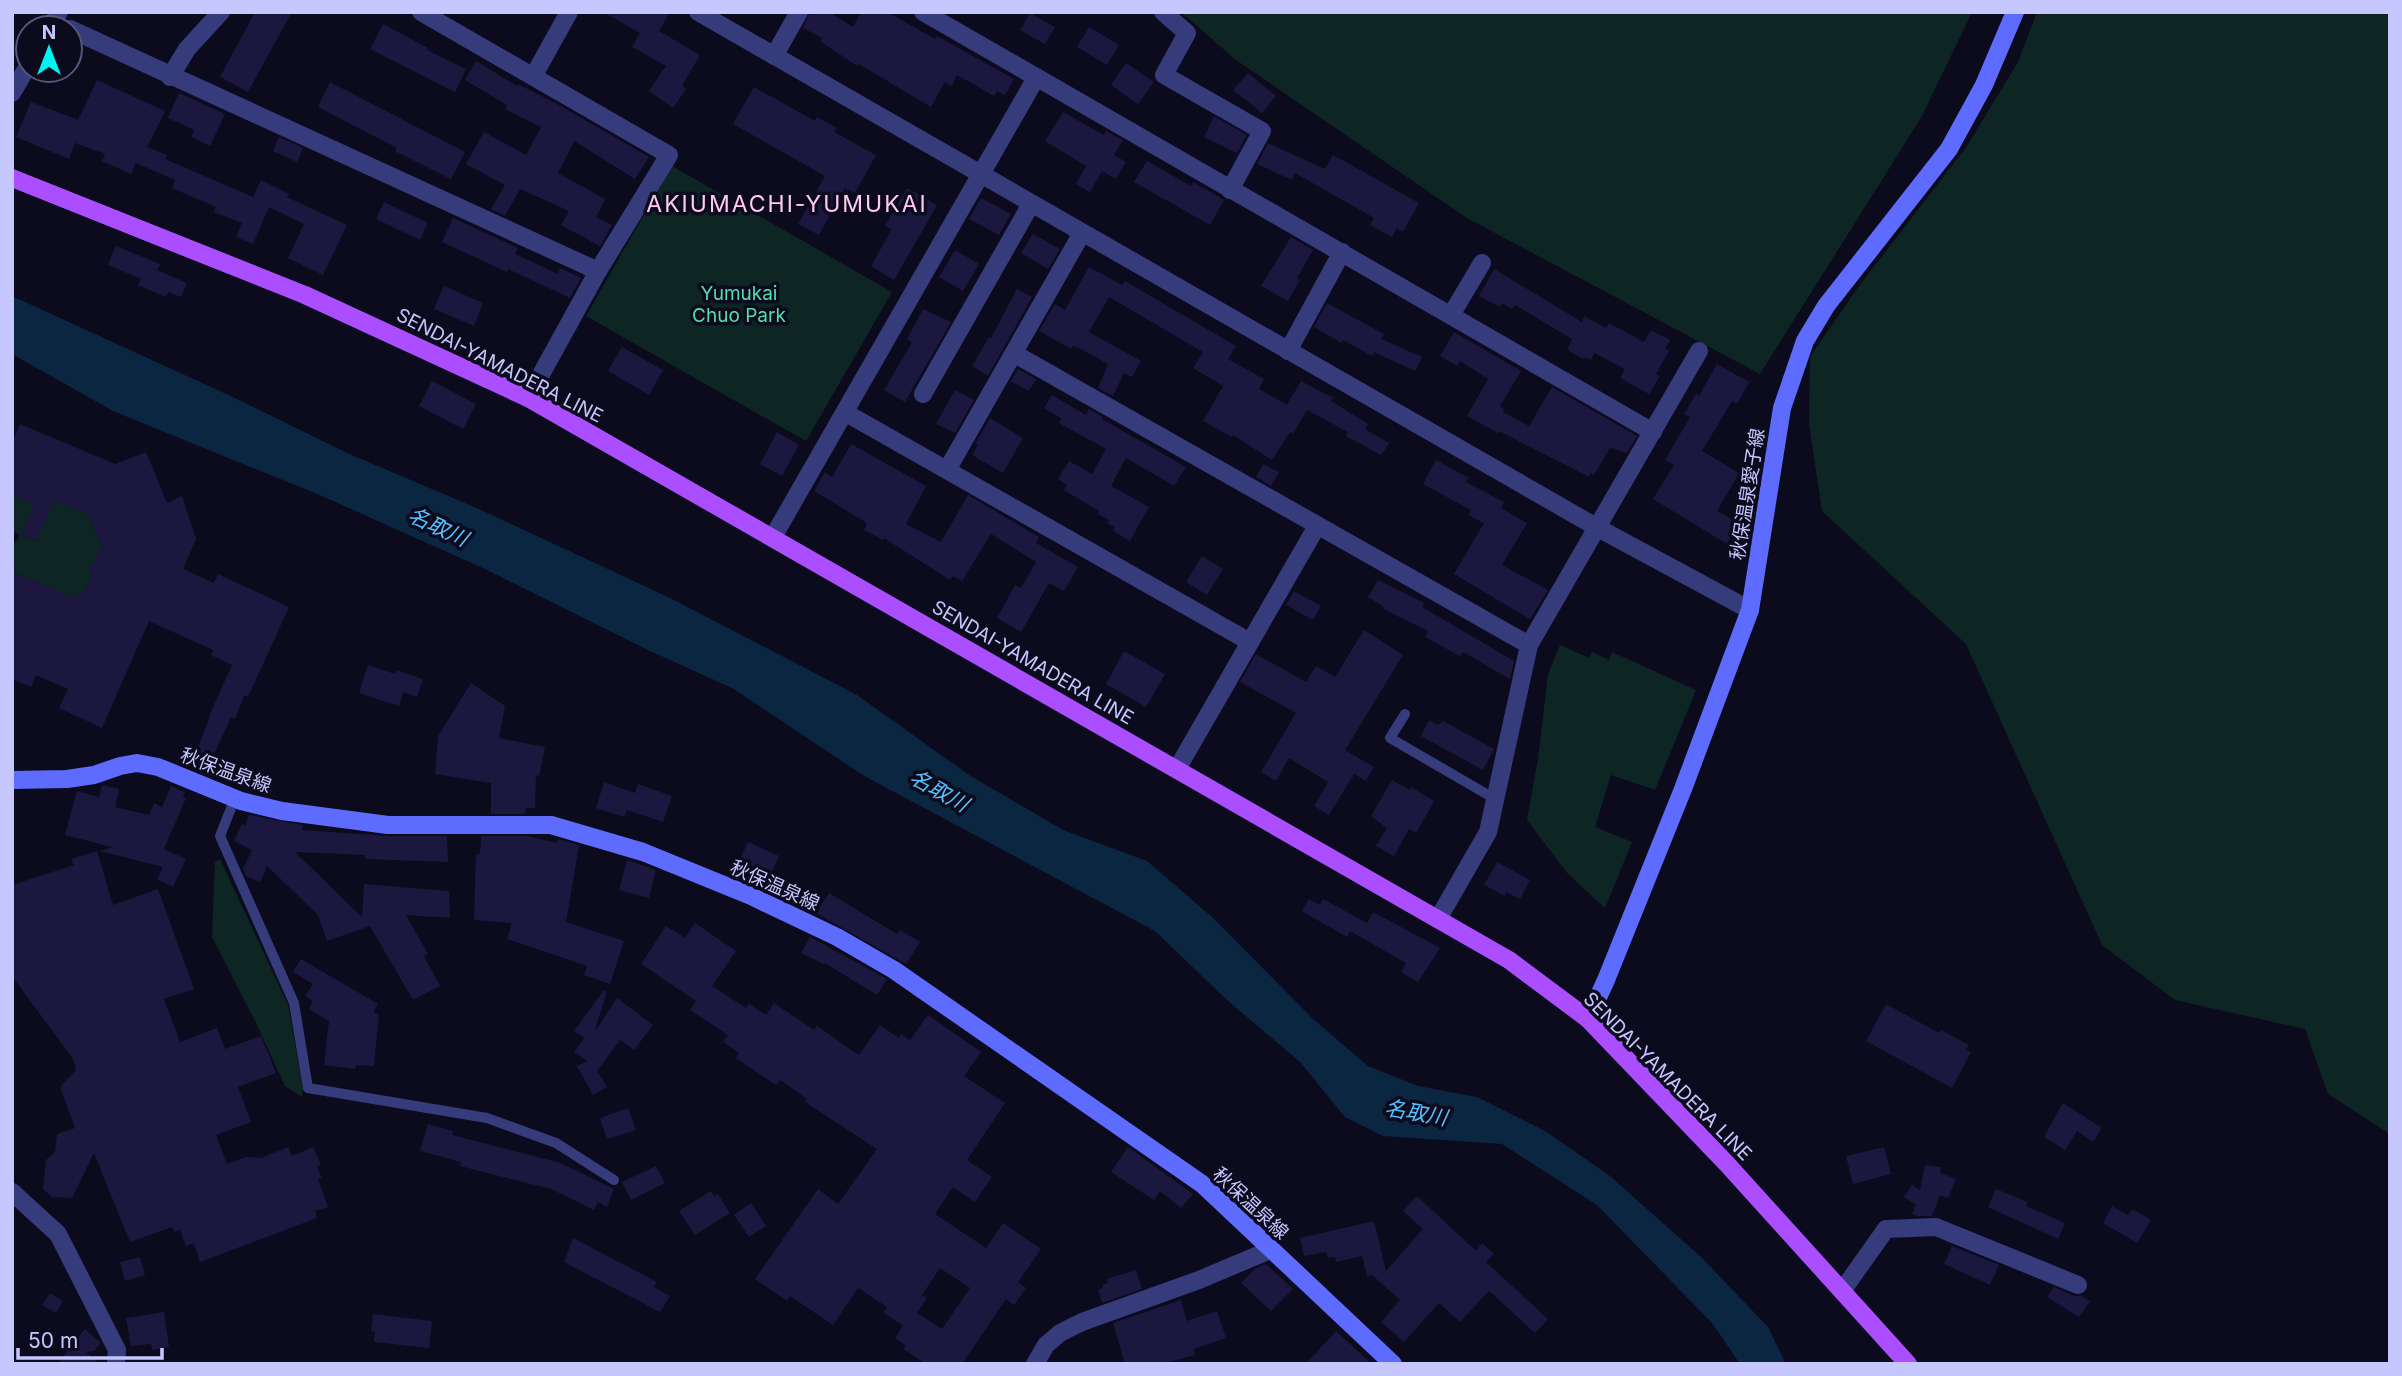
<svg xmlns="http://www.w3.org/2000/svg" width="2402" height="1376" viewBox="0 0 2402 1376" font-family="Inter,'Noto Sans JP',sans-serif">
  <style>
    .green { fill: #0e2623; fill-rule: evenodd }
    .water { fill: #0b2641 }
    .building { fill: #1b173e; fill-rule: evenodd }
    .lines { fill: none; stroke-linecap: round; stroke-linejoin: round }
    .path { stroke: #2cae98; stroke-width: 3.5; stroke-dasharray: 3.5 5; stroke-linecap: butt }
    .service { stroke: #363b7c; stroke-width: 10 }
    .minor { stroke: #363b7c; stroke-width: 18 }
    .tertiary { stroke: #363b7c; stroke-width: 18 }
    .secondary { stroke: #5e6bff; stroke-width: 18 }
    .primary { stroke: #aa4eff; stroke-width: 18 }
    .labels { text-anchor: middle; stroke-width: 7; stroke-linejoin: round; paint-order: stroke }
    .park-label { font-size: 19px; fill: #54dead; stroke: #0c0b1d }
    .street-label { font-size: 19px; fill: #c7c7ff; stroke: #0c0b1d }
    .water-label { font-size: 21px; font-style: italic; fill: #55c2ff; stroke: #0c0b1d }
    .quarter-label { font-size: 23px; letter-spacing: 2px; fill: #ffc9f1; stroke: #0c0b1d }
  </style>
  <rect width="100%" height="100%" fill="#0c0b1d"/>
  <!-- green -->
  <g class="green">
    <polygon points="1181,12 1972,12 1922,116 1760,374 1467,218 1236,60"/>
    <polygon points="2037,12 2390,12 2390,1134 2328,1094 2305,1029 2175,1000 2102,945 1966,644 1822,511 1809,423 1810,357 1856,290 1967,146 2018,62"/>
    <polygon points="672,166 892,292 806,441 586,316"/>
    <path d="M24,489l63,24 16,35 -8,4 3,10 -9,3 3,10 -7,17 -12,6 -61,-27v-23l8,-13 -8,-4v-36zM31,513l15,6 -10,22 -14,-6z"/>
    <polygon points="1560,645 1589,658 1592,652 1609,660 1612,652 1696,690 1655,790 1611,775 1595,827 1632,842 1605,908 1568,874 1527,820 1538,759 1548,674"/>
    <polygon points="220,859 288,1005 303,1089 302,1097 285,1086 256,1023 212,937 215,862"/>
  </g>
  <!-- water -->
  <polygon class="water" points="12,296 237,399 347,453 479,509 670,598 857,695 969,775 1063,830 1147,861 1212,917 1312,1018 1368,1066 1418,1086 1477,1097 1545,1131 1610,1176 1701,1257 1768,1327 1786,1364 1740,1364 1713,1324 1597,1205 1502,1144 1383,1136 1345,1117 1300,1062 1227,1000 1155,931 866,777 734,689 648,650 485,569 322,496 113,411 12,354"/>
  <!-- building -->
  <g class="building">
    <polygon points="255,12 292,12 248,92 220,77"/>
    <polygon points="603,12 670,12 659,31 700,55 682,86 686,89 673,108 649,91 666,66 632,47 640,33"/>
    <polygon points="810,12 829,12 853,27 861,12 887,12 935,39 937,36 1014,79 1005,95 997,91 994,96 957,75 952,86 945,82 931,107 859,64 857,66 820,41 822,38 803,28"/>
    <polygon points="1030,13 1055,27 1045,44 1020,30"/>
    <polygon points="383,24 428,48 427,50 466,69 455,92 370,49"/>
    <polygon points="1089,27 1119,45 1107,65 1077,47"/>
    <polygon points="476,61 517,86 518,84 561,106 649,157 635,179 574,141 558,173 605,199 596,217 612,225 600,246 561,225 569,211 520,189 505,216 491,209 505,185 466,164 484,132 526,155 541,127 505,109 507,105 465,80"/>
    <polygon points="1126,63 1154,82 1138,104 1111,85"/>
    <polygon points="1248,73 1276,96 1262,113 1233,90"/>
    <polygon points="97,80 165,111 147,147 167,155 165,159 253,197 261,180 289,194 287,197 347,225 323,275 288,258 304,224 269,207 253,244 236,237 242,223 214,212 216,207 172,188 175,180 136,163 131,174 102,161 105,154 75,143 69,159 16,137 31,102 78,120"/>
    <polygon points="330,82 465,152 451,179 395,151 397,148 318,107"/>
    <polygon points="754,87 815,121 817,117 837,128 834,132 876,155 855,193 845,188 819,235 798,224 825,176 733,124"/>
    <polygon points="179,93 225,114 210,146 191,137 194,130 168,118"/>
    <polygon points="1063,112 1104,135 1106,131 1123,140 1114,155 1126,162 1116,179 1102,171 1090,192 1076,184 1086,166 1045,141"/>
    <polygon points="1214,116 1247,135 1237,153 1204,137"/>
    <polygon points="279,137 303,148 297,162 273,151"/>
    <polygon points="1268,143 1325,169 1333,155 1419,203 1403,232 1397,228 1392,237 1370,225 1374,218 1295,173 1292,180 1257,164"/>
    <polygon points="1147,161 1191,186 1193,182 1224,200 1210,225 1134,182"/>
    <polygon points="907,188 937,205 894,280 871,266 892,229 885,226"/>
    <polygon points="981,198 1011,214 999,235 969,219"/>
    <polygon points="384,202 428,223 420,240 376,219"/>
    <polygon points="453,218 518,248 515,254 558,274 560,268 581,278 570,298 508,269 507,272 442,242"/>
    <polygon points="1033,234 1060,249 1048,269 1021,253"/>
    <polygon points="1291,237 1313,250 1297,278 1300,280 1288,301 1261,286"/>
    <polygon points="116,246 160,264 157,270 187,283 181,297 168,292 166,297 138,285 141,279 108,265"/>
    <polygon points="955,250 979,264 963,291 939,277"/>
    <polygon points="1089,267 1122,285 1125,281 1236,346 1228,359 1264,379 1259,389 1287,405 1301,381 1333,398 1331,401 1368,424 1365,429 1389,443 1381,455 1346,436 1348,432 1307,410 1293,434 1290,432 1272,460 1233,435 1232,437 1203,421 1223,386 1193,368 1203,352 1109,297 1089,332 1141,361 1132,377 1124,373 1113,396 1098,388 1108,364 1079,348 1073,346 1071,349 1039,331 1055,304 1065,310"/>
    <polygon points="1494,269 1582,322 1584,316 1606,328 1609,323 1644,342 1651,330 1670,340 1665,349 1669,351 1656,374 1660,376 1649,394 1620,378 1625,369 1594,353 1591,360 1584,357 1583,359 1567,350 1572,339 1515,305 1512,309 1502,303 1500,307 1479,296"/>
    <polygon points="444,286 483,303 474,326 434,309"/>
    <polygon points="1017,289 1032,297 988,376 972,366 989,337 991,338"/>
    <polygon points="1327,303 1384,334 1381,339 1422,357 1415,371 1374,352 1372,356 1343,340 1342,343 1314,327"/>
    <polygon points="923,309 951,322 905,402 884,390 912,342 907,339"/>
    <polygon points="1454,332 1521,371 1500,406 1504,409 1503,412 1529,426 1552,387 1637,436 1627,453 1610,448 1594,475 1591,473 1589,477 1499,431 1498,433 1467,416 1488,379 1460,361 1457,366 1440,356"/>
    <polygon points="622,347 663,370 649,395 608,371"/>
    <polygon points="1717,364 1749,382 1737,404 1732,401 1702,451 1739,473 1717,511 1739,523 1727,544 1653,499 1674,465 1665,460 1690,417 1684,414 1696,394 1699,396"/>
    <polygon points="1018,369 1036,379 1029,391 1011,381"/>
    <polygon points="432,381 476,404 463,429 419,406"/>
    <polygon points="955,390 974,400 955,433 936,424"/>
    <polygon points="1052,395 1086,415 1089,409 1103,417 1102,419 1186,467 1174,486 1126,458 1111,486 1149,507 1130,541 1113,531 1115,527 1107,523 1109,520 1098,514 1099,511 1064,490 1067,485 1058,479 1069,461 1092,474 1106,449 1059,423 1061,418 1044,408"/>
    <polygon points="990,418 1023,438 1003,473 972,455 978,445 975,444"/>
    <polygon points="20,424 115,464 146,452 167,503 182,496 196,539 183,569 214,583 218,574 289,607 254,684 248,696 244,696 235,719 231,717 206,772 191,766 210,716 209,716 232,665 211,655 213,650 149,621 102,728 59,708 68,689 36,675 31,687 12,679 12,571 73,598 85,592 92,575 89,565 98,562 94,552 103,548 87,513 53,501 37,541 22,535 34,504 12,495 12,442"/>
    <polygon points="777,432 799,445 782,476 760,464"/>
    <polygon points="851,444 926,486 906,524 941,542 968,495 1039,537 1036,543 1078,567 1064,591 1049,583 1021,632 997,618 1015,585 1021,588 1036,562 991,534 962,581 953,576 950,580 884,538 883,540 864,530 867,523 814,491 825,472 832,477"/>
    <polygon points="1436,460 1469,478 1466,482 1504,502 1501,508 1527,523 1502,565 1548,590 1530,619 1454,574 1484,523 1468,515 1471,510 1423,484"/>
    <polygon points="1263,464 1279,472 1271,486 1256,477"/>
    <polygon points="1202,556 1223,569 1207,595 1186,582"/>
    <polygon points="1378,580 1424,603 1422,607 1514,661 1510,679 1463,652 1460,656 1425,637 1428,631 1383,609 1384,607 1368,597"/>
    <polygon points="1294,591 1321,606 1313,620 1286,605"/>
    <polygon points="1364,630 1403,655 1345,750 1374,767 1366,781 1354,774 1329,815 1314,806 1328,782 1289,758 1276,781 1261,772 1296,713 1240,682 1256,654 1306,682 1316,666 1335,677"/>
    <polygon points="1124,651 1165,674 1146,707 1106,684"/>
    <polygon points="368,665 395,674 396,670 423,679 417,697 403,692 399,706 359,693"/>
    <polygon points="471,683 505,706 499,738 545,747 539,776 536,775 535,808 526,808 525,814 491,814 491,783 435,774 438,736"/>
    <polygon points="1429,720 1438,725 1443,721 1494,749 1483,770 1421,736"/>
    <polygon points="1392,780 1410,790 1411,787 1434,801 1416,833 1409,829 1394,856 1376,846 1387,828 1371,816"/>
    <polygon points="604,782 635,793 638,784 672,796 663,822 627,810 624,817 596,808"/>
    <polygon points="102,785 119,789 115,807 149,815 154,803 162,807 171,786 185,792 183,797 186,798 164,849 186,859 173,887 157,879 163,867 100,851 112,847 65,835 77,791 99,797"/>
    <polygon points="249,815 303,825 302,830 388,836 447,836 448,862 365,859 365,855 295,852 362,917 364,884 449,891 450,918 406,915 428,954 424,956 440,986 413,1000 370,926 327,941 318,915 267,866 260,882 246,876 243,869 252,850 234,841 242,824 245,826"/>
    <polygon points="481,836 527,836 557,843 558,839 579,845 566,922 624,941 610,984 584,975 587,966 507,939 512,923 474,920 476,854 480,854"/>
    <polygon points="748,842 779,856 768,880 737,866"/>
    <polygon points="97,851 113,905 158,889 194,989 164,999 180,1042 217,1028 225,1049 261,1036 276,1073 238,1087 251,1122 216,1135 227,1164 246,1157 261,1158 288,1147 292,1156 313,1147 321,1165 317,1166 322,1178 318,1179 328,1207 315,1211 317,1218 200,1262 194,1243 186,1246 180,1230 174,1232 172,1227 130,1242 94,1153 72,1198 52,1197 43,1189 46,1160 55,1152 57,1134 75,1128 60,1087 76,1070 73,1059 12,976 12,885 74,865 71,859"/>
    <polygon points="627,860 656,870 649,898 619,890"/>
    <polygon points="1497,862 1530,880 1520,899 1506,892 1505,896 1484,885"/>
    <polygon points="829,893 897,934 900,930 920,942 906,964 816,913"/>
    <polygon points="1309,899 1320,905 1323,899 1367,923 1373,912 1440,948 1418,982 1401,972 1406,963 1350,931 1347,937 1302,911"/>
    <path d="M695,923l41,28 -24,35 34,22 3,-4 17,11 8,-12 40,27 3,-4 42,29 21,-30 19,13 2,-4 9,6 18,-25 53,37 -17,24 41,27 -38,57 25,17 -17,25 -22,-15 -18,27 51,34 17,-25 38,26 -23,33 8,6 -12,17 -8,-6 -44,65h-36l-23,-15 3,-3 -11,-8 8,-12 -20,-14 4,-5 -29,-19 -25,37 -43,-29 -3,5 -32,-22 63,-90 20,15 39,-55 -72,-47 2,-3 -27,-19 -4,5 -40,-27 3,-5 -16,-11 5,-7 -38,-25 6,-9 -55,-37 25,-38 19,12zM940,1268l30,20 -28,41 -25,-16 10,-15 -5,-3z"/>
    <polygon points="810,937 887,979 877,995 825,963 824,964 801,953"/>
    <polygon points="301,959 378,1004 374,1012 379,1015 374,1066 356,1065 355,1069 324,1065 329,1021 309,1009 313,1001 305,996 313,984 293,972"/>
    <polygon points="604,990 607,992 595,1029 596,1030 617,998 653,1025 634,1050 620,1040 597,1071 607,1087 593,1095 577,1066 587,1061 574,1052 584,1038 574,1031"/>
    <polygon points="1886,1004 1939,1033 1941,1030 1969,1045 1966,1050 1971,1052 1952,1088 1866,1041"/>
    <polygon points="2063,1103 2102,1128 2093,1142 2077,1131 2065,1150 2044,1137"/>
    <polygon points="628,1108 636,1130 607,1139 600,1118"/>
    <polygon points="428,1124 453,1131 452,1135 561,1163 614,1189 607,1207 598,1202 594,1210 551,1189 460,1166 461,1162 420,1151"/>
    <polygon points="1128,1147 1193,1194 1181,1208 1160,1191 1154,1200 1111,1172"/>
    <polygon points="1884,1147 1891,1174 1853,1184 1846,1156"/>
    <polygon points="1925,1165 1941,1167 1940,1173 1956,1179 1948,1198 1940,1195 1932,1216 1917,1216 1912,1214 1916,1205 1904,1197 1912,1185 1920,1190"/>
    <polygon points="656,1166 665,1183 631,1200 622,1182"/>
    <polygon points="1996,1189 2028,1202 2026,1206 2065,1223 2058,1239 1988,1207"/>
    <polygon points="711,1191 714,1196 718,1194 730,1213 695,1235 679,1211"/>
    <polygon points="1417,1196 1476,1251 1482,1243 1494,1254 1486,1262 1548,1319 1535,1333 1489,1291 1460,1322 1439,1303 1404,1342 1381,1322 1400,1300 1372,1275 1367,1276 1362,1256 1336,1262 1335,1257 1328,1258 1326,1252 1304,1256 1300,1238 1374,1221 1386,1271 1423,1229 1403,1211"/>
    <polygon points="751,1203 766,1226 749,1237 734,1215"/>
    <polygon points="2112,1206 2128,1215 2132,1209 2151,1220 2137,1243 2103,1223"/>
    <polygon points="573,1238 657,1282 654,1287 670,1296 660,1312 564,1262"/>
    <polygon points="1952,1246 1999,1265 1990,1285 1944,1264"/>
    <polygon points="140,1257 145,1275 125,1281 120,1262"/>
    <polygon points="1266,1264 1293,1289 1271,1311 1241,1283 1256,1268"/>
    <polygon points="1136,1270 1142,1289 1102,1303 1098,1290 1103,1288 1102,1285 1108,1283 1107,1279"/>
    <polygon points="2054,1287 2074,1296 2081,1296 2090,1301 2079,1317 2047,1297"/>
    <polygon points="50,1293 63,1301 56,1313 42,1305"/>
    <polygon points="1181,1300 1187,1321 1217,1311 1226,1338 1194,1349 1195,1355 1161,1364 1125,1364 1113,1323"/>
    <polygon points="164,1312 169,1347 152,1350 151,1344 131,1346 126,1318"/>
    <polygon points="373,1314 432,1321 429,1348 374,1342 375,1332 371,1331"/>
    <polygon points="85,1329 101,1343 94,1351 86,1352 100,1364 57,1364"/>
    <polygon points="1336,1331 1372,1364 1306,1364"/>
  </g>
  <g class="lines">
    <!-- path -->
    <polyline class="path" points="1721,1364 1722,1364"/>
    <!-- service -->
    <g class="service">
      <polyline points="1405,714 1390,738 1495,799"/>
      <polyline points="235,798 220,836 294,1003 308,1088 487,1118 556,1143 614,1180"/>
    </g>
    <!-- minor -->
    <g class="minor">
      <polyline points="421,12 669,155 598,271 528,398"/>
      <polyline points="923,12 1653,432"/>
      <polyline points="1163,12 1187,33 1164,75 1262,131 1230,190"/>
      <polyline points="70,29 598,271"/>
      <polyline points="774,56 799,12"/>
      <polyline points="534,75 569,12"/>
      <polyline points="170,77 187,49 221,12"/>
      <polyline points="1451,315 1482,263"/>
      <polyline points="1288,351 1342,252"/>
      <polyline points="1015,354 1529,645"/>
      <polyline points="923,394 1031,204"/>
      <polyline points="846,413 1250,642"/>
      <polyline points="947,470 1082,233"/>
      <polyline points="773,537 1036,78"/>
      <polyline points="1177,769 1317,526"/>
      <polyline points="1438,919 1488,832 1529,645 1699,351"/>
      <polyline points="12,1192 58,1234 117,1350 116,1364"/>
      <polyline points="1842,1291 1886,1229 1936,1227 2078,1285"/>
      <polyline points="1035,1364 1046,1345 1060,1333 1082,1322 1199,1280 1270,1250"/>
    </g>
    <!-- tertiary -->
    <g class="tertiary">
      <polyline points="698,12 1598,528 1750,610"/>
      <polyline points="50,28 59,12"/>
      <polyline points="12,93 28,66"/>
    </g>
    <!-- secondary -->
    <g class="secondary">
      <polyline points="12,780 67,779 94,775 120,766 137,763 158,767 241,801 282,811 388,825 551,825 643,852 751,896 837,937 894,970 1202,1184 1393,1364"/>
      <polyline points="1588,1019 1606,980 1683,789 1750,610 1782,408 1805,341 1826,306 1949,149 1984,85 2015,12"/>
    </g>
    <!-- primary -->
    <polyline class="primary" points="12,178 305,295 528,398 1509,960 1588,1019 1727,1164 1908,1364"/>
  </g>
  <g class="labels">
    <!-- park labels -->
    <g class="park-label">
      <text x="739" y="300">Yumukai<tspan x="739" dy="22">Chuo Park</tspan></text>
    </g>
    <!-- street labels -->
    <g class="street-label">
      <text transform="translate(500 365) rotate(27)" y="7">SENDAI-YAMADERA LINE</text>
      <text transform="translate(1747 494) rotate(-81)" y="7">秋保温泉愛子線</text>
      <text transform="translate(1033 662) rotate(30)" y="7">SENDAI-YAMADERA LINE</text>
      <text transform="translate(226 770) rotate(20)" y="7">秋保温泉線</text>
      <text transform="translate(775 885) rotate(24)" y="7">秋保温泉線</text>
      <text transform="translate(1668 1076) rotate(45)" y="7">SENDAI-YAMADERA LINE</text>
      <text transform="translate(1251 1203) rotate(43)" y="7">秋保温泉線</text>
    </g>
    <!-- water labels -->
    <g class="water-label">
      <text transform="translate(438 527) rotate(25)" y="7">名取川</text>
      <text transform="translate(939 791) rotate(29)" y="7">名取川</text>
      <text transform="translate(1416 1113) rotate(10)" y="7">名取川</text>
    </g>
    <!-- quarter labels -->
    <g class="quarter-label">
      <text x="787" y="212">AKIUMACHI-YUMUKAI</text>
    </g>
  </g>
  <!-- border -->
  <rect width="2402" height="1376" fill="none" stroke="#c7c7ff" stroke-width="28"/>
  <!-- north arrow -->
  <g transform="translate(49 49)"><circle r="33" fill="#0c0b1d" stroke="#575677" stroke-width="2"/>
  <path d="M0-5L12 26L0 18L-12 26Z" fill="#00f2f1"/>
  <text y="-10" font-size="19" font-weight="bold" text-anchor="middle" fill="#c7c7ff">N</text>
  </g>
  <!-- scale -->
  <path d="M18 1348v10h144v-10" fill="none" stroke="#c7c7ff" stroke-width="3.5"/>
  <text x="28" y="1348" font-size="21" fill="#c7c7ff" stroke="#0c0b1d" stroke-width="5" paint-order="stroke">50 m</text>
</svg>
